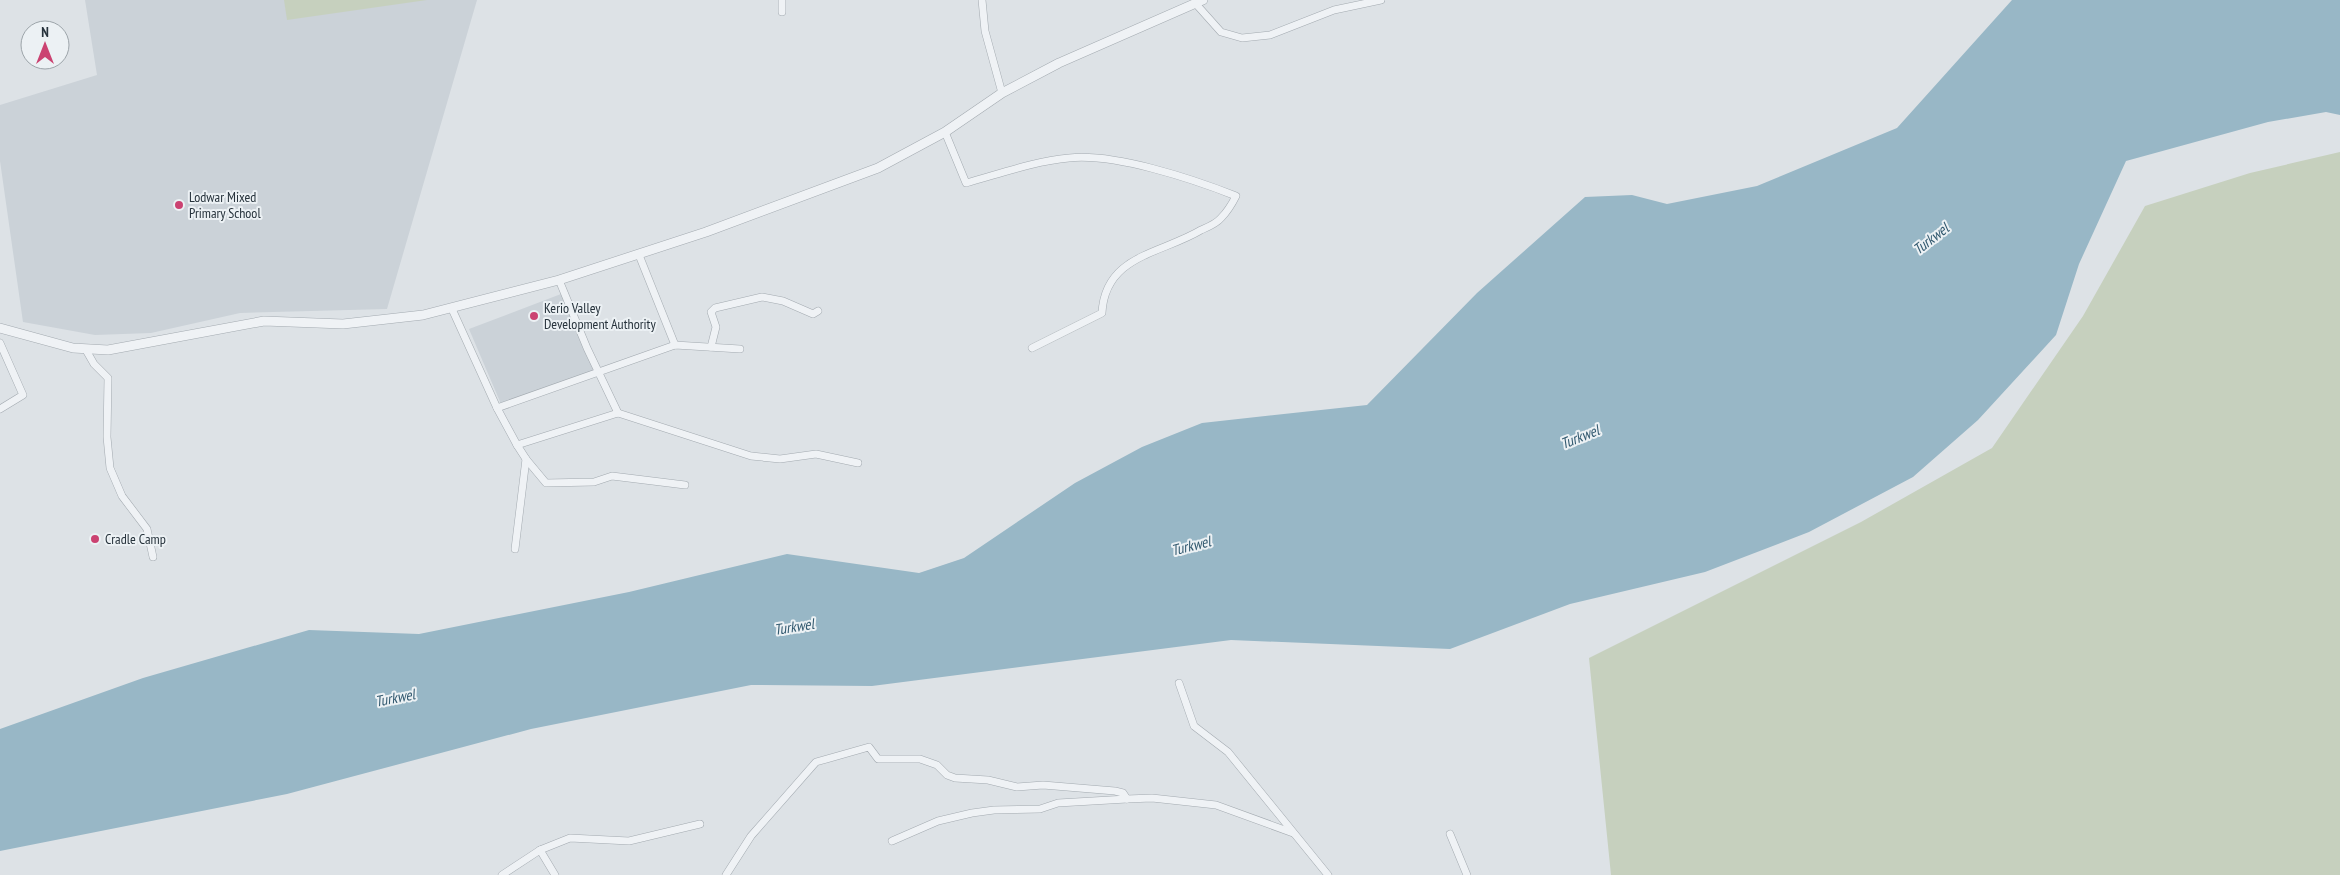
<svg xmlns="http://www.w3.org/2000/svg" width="2340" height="875" viewBox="0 0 2340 875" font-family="'PT Sans Narrow',sans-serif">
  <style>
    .built { fill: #cbd2d8 }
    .green { fill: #c6d0be }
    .water { fill: #98b7c6 }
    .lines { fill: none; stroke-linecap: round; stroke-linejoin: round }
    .minor-casing { stroke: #a3aab0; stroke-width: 8 }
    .tertiary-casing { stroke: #a3aab0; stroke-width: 10 }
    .minor { stroke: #eff2f5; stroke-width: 7 }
    .tertiary { stroke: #eff2f5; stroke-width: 9 }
    .poi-dot { fill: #cb4271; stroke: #ecf1f4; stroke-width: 2 }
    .labels { text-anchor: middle; stroke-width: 4; stroke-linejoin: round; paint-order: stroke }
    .poi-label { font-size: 14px; fill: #27333c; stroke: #ecf1f4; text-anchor: start }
    .water-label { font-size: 15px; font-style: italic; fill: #32596f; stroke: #ecf1f4 }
  </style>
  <rect width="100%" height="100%" fill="#dde2e6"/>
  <!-- built -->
  <g class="built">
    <polygon points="85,0 477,0 387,309 240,313 151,333 95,335 23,322 0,161 0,105 97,75"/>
    <polygon points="561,294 596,371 501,404 469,329"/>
  </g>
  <!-- green -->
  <g class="green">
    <polygon points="284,0 427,0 287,20"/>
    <polygon points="2340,152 2340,875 1611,875 1589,658 1861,522 1992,448 2083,316 2145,206 2250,173"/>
  </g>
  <!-- water -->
  <polygon class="water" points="2012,0 2340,0 2340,115 2326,112 2268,122 2126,161 2079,264 2056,335 1978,420 1913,477 1809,532 1705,572 1570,604 1450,649 1231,640 872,686 751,685 531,729 287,794 0,851 0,729 143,678 309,630 419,634 629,592 787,554 919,573 964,558 1075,483 1142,447 1202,423 1367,405 1477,293 1585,197 1632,195 1667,204 1757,186 1897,128"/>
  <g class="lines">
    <defs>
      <g id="minor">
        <polyline points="982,0 985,31 1002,93"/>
        <polyline points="1196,4 1221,32 1242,38 1270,35 1334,10 1381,0"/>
        <polyline points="782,12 782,0"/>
        <path d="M945,132l21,51c33,-9 69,-22 103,-25 46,-5 124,21 167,38 -4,8 -9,16 -15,22 -5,6 -13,9 -20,12 -40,24 -96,25 -99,83l-70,35"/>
        <polyline points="639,255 675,345"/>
        <polyline points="559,280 587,348 618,413"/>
        <polyline points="452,309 497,408 517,445 618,413 751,456 780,459 816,454 858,463"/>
        <polyline points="0,343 23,395 0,409"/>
        <polyline points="711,347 716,327 711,312 715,308 762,297 783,301 813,314 818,311"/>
        <polyline points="86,350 94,364 108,378 107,437 110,468 122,496 147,529 153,557"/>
        <polyline points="497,408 675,345 740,349"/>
        <polyline points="526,459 546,483 594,482 612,476 685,485"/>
        <polyline points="515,549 526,459 517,445"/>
        <polyline points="1179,683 1194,726 1228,752 1328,875"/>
        <polyline points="1450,834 1467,875"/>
        <polyline points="892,841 938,821 972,813 994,810 1040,809 1058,803 1127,799 1152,798 1216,805 1293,833"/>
        <polyline points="540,850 555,875"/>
        <polyline points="502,875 540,850 570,838 629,841 700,824"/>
        <polyline points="726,875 751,836 816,762 869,747 878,759 920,759 937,765 947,775 955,778 988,780 1017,787 1043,785 1115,791 1123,793 1127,799"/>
      </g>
      <polyline id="tertiary" points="0,328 73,348 108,350 264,321 343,324 423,315 559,280 706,232 878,168 945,132 1002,93 1059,63 1203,0"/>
    </defs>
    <!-- minor casing -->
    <use href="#minor" class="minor-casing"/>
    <!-- tertiary casing -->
    <use href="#tertiary" class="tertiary-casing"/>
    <!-- minor -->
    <use href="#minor" class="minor"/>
    <!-- tertiary -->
    <use href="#tertiary" class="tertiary"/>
  </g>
  <!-- markers -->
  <g class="poi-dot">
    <circle cx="179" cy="205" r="5"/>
    <circle cx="534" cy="316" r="5"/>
    <circle cx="95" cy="539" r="5"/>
  </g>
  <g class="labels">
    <!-- poi labels -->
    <g class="poi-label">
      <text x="189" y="202">Lodwar Mixed<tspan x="189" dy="16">Primary School</tspan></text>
      <text x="544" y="313">Kerio Valley<tspan x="544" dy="16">Development Authority</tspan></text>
      <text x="105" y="544">Cradle Camp</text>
    </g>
    <!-- water labels -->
    <g class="water-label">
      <text transform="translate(1931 239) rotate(-38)" y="5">Turkwel</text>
      <text transform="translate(1580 437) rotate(-22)" y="5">Turkwel</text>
      <text transform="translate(1191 546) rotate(-14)" y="5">Turkwel</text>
      <text transform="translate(794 627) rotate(-9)" y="5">Turkwel</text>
      <text transform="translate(395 698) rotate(-11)" y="5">Turkwel</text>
    </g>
  </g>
  <!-- north arrow -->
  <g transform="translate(45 45)"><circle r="24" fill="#ecf1f4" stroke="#9da5aa"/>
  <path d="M0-4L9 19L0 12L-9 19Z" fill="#cb4271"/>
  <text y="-8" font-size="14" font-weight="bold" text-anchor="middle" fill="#27333c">N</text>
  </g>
</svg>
